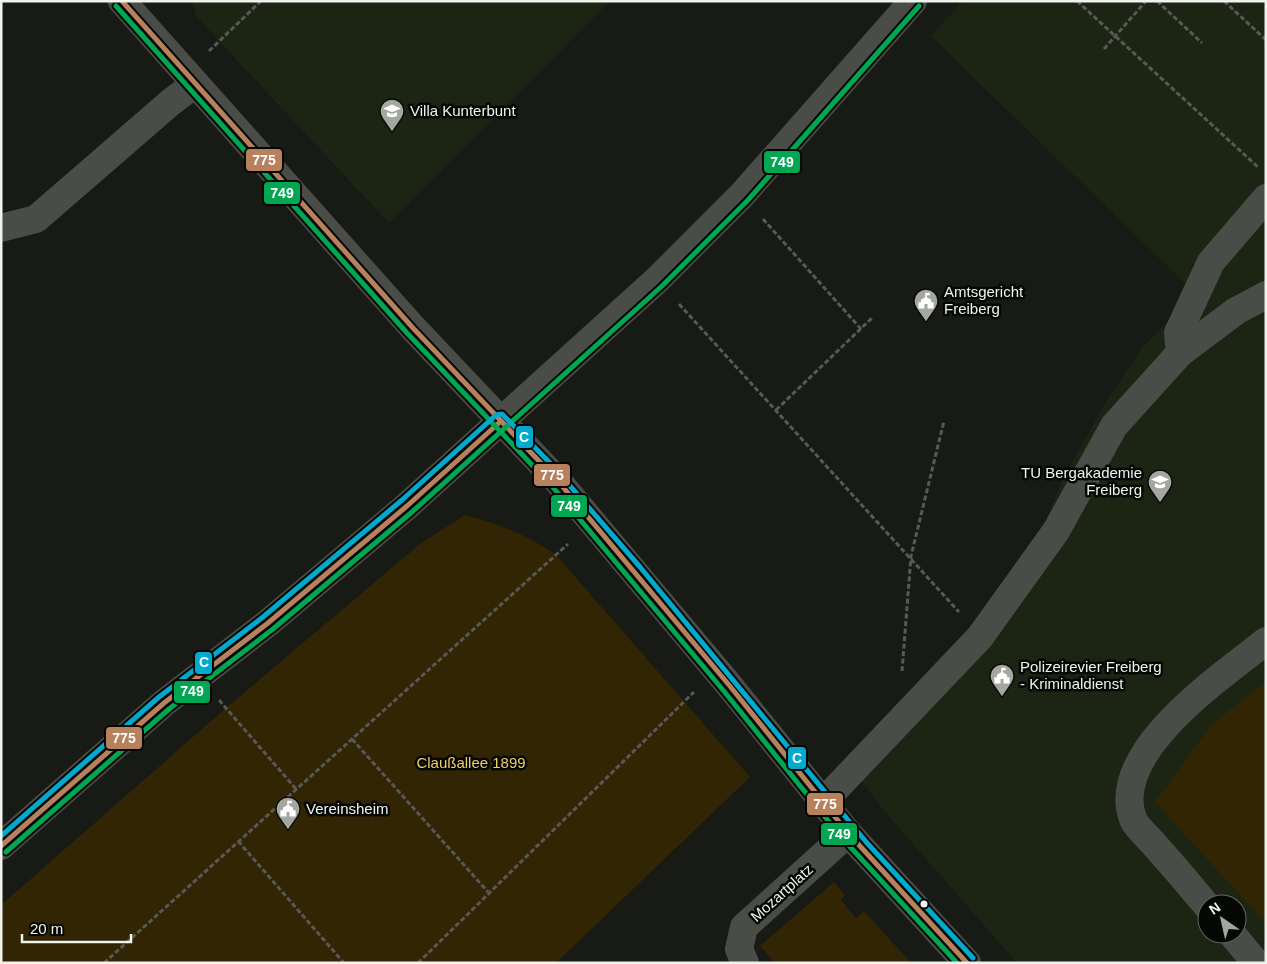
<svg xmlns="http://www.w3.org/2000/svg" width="1267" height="964" viewBox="0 0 1267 964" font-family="Helvetica,sans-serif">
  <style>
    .built { fill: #1c2514; fill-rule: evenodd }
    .green { fill: #312503 }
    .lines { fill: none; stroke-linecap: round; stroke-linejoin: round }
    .path { stroke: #575955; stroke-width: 3; stroke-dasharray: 5 2.5; stroke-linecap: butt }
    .minor { stroke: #4a4c48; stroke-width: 28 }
    .bus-1-casing { stroke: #050704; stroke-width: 9 }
    .bus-2-casing { stroke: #050704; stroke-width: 9 }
    .bus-3-casing { stroke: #050704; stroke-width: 9 }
    .bus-1 { stroke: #b6815c; stroke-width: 5 }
    .bus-2 { stroke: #00a651; stroke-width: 5 }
    .bus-3 { stroke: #00a9ce; stroke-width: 5 }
    .bus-dot { fill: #eff3eb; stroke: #050704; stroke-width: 2 }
    .labels { text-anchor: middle; stroke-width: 5; stroke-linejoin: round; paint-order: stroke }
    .poi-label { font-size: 15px; fill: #eff3eb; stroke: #050704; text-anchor: start }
    .park-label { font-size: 15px; fill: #f2cd67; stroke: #050704 }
    .street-label { font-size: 15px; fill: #eff3eb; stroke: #050704 }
    .line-badge { stroke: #050704; stroke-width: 2 }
    .badge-label { font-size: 14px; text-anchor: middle; font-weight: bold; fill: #fff }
  </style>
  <rect width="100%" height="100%" fill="#181b15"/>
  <!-- built -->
  <g class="built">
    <polygon points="192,1 610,1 389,223 220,42 196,15"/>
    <path d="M963,1h303v962h-249l-132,-151 -36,-47 122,-140 73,-99 18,-46 44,-78 36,-54 53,-55 -264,-257zM1207,904h30v30h-30z"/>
  </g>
  <!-- green -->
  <g class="green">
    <path d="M465,515c36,10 60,19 91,40l194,222 -194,186h-555v-58l225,-197 194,-164z"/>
    <polygon points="1266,682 1266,923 1155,802 1212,724"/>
    <polygon points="834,882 845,895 841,900 856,918 864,911 911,963 775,963 760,946"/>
  </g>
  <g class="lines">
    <!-- path -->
    <g class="path">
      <polyline points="1077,1 1259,168"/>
      <polyline points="1157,1 1202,43"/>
      <polyline points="1224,1 1266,40"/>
      <polyline points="1104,49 1146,1"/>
      <polyline points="209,51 261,1"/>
      <polyline points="763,219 861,329"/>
      <polyline points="679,304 959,612"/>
      <polyline points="776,410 873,317"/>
      <polyline points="902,671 911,556 944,421"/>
      <polyline points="219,700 296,789"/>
      <polyline points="352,739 488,892"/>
      <polyline points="238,841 344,963"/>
      <polyline points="104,963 568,544"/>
      <polyline points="418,963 694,692"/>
    </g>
    <!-- minor -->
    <g class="minor">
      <polyline points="122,1 413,328 557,480 729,685 848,833 967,963"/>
      <polyline points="1,228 36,219 171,102 195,84"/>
      <polyline points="1180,353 1178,333 1211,262 1266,198"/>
      <polyline points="823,802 980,637 1056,531 1114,426 1180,353 1236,311 1266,295"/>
      <polyline points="1,846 164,703 268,623 407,506 657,280 742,195 913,1"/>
      <path d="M1207,906c-18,-22 -36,-43 -55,-64 -5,-6 -16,-15 -19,-23 -25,-67 88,-142 133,-178"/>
      <polyline points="1232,934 1256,963"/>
      <polyline points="745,963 739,949 744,927 848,833"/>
    </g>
    <defs>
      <g id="bus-1">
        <polyline points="122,1 413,328 557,480 729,685 848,833 967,963"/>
        <polyline points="1,846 164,703 268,623 407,506 501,421"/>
      </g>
      <g id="bus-2">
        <polyline points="116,6 407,333 551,485 723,690 842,838 957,963"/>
        <polyline points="6,852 169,709 273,629 412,512 662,286 748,200 919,6"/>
      </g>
      <polyline id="bus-3" points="1,836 159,697 263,617 402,500 496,415 502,414 552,465 640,567 867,843 973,958"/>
    </defs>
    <!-- bus-1 casing -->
    <use href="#bus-1" class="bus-1-casing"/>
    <!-- bus-2 casing -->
    <use href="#bus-2" class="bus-2-casing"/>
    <!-- bus-3 casing -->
    <use href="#bus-3" class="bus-3-casing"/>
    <!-- bus-1 -->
    <use href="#bus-1" class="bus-1"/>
    <!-- bus-2 -->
    <use href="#bus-2" class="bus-2"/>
    <!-- bus-3 -->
    <use href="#bus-3" class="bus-3"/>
  </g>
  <!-- icons -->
  <defs>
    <symbol id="school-pin" viewBox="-11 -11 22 30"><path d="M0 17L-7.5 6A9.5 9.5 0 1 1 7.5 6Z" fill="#a4a7a0" stroke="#050704"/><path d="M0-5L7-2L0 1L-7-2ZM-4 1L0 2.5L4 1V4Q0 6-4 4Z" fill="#fff"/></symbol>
    <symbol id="civic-pin" viewBox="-11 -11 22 30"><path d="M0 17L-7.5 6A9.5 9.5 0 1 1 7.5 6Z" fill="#a4a7a0" stroke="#050704"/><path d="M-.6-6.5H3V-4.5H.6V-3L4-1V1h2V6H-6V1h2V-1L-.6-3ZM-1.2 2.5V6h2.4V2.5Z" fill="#fff"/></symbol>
    <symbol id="university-pin" viewBox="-11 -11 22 30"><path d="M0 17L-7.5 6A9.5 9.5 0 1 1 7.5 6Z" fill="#a4a7a0" stroke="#050704"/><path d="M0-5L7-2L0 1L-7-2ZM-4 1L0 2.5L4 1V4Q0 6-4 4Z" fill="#fff"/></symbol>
  </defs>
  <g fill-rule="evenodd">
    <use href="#school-pin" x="378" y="97" width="28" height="38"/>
    <use href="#civic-pin" x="912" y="287" width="28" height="38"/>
    <use href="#university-pin" x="1146" y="468" width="28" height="38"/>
    <use href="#civic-pin" x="988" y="662" width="28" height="38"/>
    <use href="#civic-pin" x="274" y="795" width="28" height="38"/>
  </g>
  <!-- markers -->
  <circle class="bus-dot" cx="924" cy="904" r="4.5"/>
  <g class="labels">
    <!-- poi labels -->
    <g class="poi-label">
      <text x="410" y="116">Villa Kunterbunt</text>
      <text x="944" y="297">Amtsgericht<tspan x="944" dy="17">Freiberg</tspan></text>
      <text x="1142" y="478" text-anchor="end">TU Bergakademie<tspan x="1142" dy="17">Freiberg</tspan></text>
      <text x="1020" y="672">Polizeirevier Freiberg<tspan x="1020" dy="17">- Kriminaldienst</tspan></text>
      <text x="306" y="814">Vereinsheim</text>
    </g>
    <!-- park labels -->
    <g class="park-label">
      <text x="471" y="768">Claußallee 1899</text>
    </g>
    <!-- street labels -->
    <g class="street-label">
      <text transform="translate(782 893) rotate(-42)" y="5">Mozartplatz</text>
    </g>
  </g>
  <g class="line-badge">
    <rect x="245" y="148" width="38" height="24" rx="5" fill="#b6815c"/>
    <rect x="763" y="150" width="38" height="24" rx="5" fill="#00a651"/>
    <rect x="263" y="181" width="38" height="24" rx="5" fill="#00a651"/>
    <rect x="515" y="425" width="19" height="24" rx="5" fill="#00a9ce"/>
    <rect x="533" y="463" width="38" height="24" rx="5" fill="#b6815c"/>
    <rect x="550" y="494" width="38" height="24" rx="5" fill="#00a651"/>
    <rect x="194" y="651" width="19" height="24" rx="5" fill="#00a9ce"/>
    <rect x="173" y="680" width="38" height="24" rx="5" fill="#00a651"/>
    <rect x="105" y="726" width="38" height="24" rx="5" fill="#b6815c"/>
    <rect x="787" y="746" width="20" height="24" rx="5" fill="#00a9ce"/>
    <rect x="806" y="792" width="38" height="24" rx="5" fill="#b6815c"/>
    <rect x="820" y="822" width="38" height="24" rx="5" fill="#00a651"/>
  </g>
  <g class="badge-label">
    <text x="264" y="165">775</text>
    <text x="782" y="167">749</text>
    <text x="282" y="198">749</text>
    <text x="524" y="442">C</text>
    <text x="552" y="480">775</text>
    <text x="569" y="511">749</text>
    <text x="204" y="667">C</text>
    <text x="192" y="696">749</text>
    <text x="124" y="743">775</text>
    <text x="797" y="763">C</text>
    <text x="825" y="809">775</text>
    <text x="839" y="839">749</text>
  </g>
  <!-- border -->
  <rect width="1267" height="964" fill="none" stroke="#eff3eb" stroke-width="5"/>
  <!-- north arrow -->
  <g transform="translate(1222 919) rotate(326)"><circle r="24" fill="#050704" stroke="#636560"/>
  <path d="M0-4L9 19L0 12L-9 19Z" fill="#a4a7a0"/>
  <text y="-8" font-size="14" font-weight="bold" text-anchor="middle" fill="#eff3eb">N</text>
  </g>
  <!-- scale -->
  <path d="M22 934v8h109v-8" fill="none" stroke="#eff3eb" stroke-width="2.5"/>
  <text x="30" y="934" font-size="15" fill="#eff3eb" stroke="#050704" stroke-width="4" paint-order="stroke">20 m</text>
</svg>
